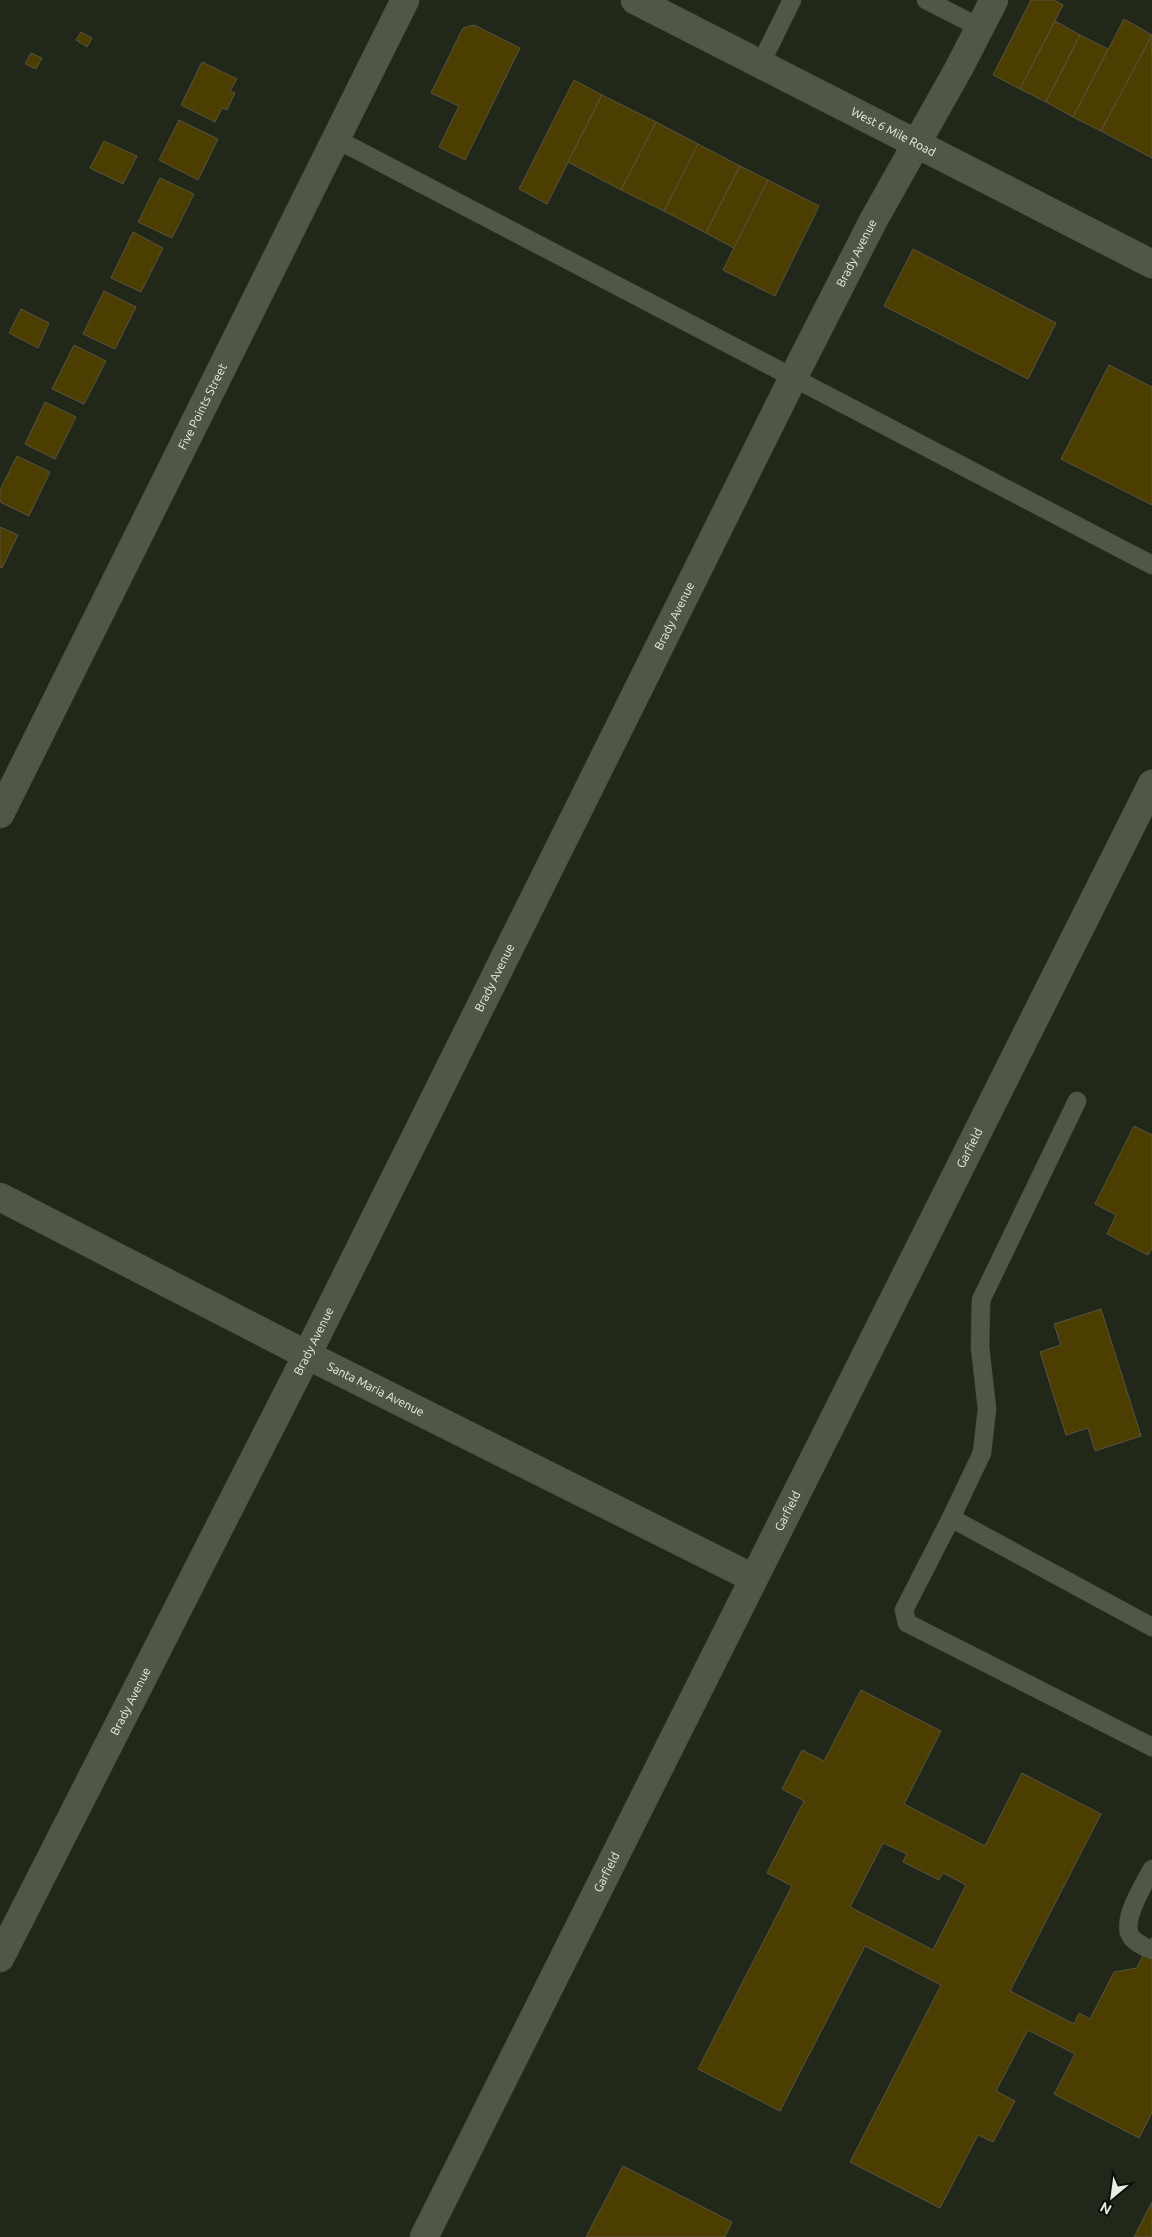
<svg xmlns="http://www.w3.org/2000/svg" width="1152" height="2237" viewBox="0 0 1152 2237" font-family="Ubuntu,sans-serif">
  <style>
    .building { fill: #4c3d00; stroke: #585341; fill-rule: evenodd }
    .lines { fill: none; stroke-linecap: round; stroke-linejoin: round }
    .service-casing { stroke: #40463a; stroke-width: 19 }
    .minor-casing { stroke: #40463a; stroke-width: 29 }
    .secondary-casing { stroke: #40463a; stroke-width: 29 }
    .service { stroke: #505746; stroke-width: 18 }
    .minor { stroke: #505746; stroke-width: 28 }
    .secondary { stroke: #505746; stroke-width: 28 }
    .labels { text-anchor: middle; stroke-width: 5; stroke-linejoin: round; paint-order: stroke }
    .street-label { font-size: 12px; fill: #e9ede3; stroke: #0d1009 }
  </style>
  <rect width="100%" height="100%" fill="#222819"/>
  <!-- building -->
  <g class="building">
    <polygon points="1031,0 1054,0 1063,5 1020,89 993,75"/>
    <polygon points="1124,19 1152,35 1101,131 1073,117"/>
    <polygon points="1055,21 1080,35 1046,102 1020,89"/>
    <polygon points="474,25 520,48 465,160 439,147 459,106 431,93 463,28"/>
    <polygon points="81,32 92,38 87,47 76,40"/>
    <polygon points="1080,35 1108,49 1073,117 1046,102"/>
    <polygon points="1152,35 1152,158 1101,131"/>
    <polygon points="31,53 42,58 36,69 25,64"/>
    <polygon points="202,62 237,79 230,91 235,93 227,110 222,108 215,122 181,105"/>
    <polygon points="574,80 602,95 547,204 519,189"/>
    <polygon points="602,95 656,122 621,190 568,162"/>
    <polygon points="179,120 218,139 198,180 159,160"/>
    <polygon points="656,122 698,144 664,211 621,190"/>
    <polygon points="104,141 137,156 123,184 90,168"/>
    <polygon points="698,144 740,166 706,233 664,211"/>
    <polygon points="740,166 768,180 734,248 706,233"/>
    <polygon points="160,178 194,194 172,238 138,222"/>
    <polygon points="768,180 819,206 775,296 723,270"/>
    <polygon points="133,232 163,248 141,292 111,278"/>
    <polygon points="913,249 1056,323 1028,379 884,306"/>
    <polygon points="104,291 136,307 115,349 83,334"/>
    <polygon points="21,309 49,323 38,348 9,333"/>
    <polygon points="74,345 106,361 84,404 52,389"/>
    <polygon points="1109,365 1152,387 1152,505 1061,459"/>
    <polygon points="45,402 76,417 55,459 25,444"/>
    <polygon points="17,456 50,472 29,516 0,502 0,490"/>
    <polygon points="0,527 18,535 2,568 0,567"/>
    <polygon points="1134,1126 1152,1135 1152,1248 1148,1255 1107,1234 1116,1215 1095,1204"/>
    <polygon points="1101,1309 1141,1436 1095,1451 1088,1428 1066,1435 1040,1352 1061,1345 1054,1324"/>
    <path d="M861,1690l80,41 -37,73 81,42 37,-73 79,41 -91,177 64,33 5,-11 11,6 24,-47 23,-4 15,-31v176l-13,25 -85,-44 21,-40 -47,-24 -32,61 19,10 -22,41 -15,-7 -38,73 -90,-46 91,-177 -76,-39 -85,165 -82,-42 94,-183 -25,-13 37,-72 -22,-12 20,-39 22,11zM883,1843l24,11 -4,8 36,18 4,-7 23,12 -33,65 -83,-43z"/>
    <polygon points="623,2166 732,2222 725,2237 586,2237"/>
    <polygon points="1152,2202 1152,2237 1134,2237"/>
  </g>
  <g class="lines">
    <defs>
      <g id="service">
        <polyline points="926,0 979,27"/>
        <polyline points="760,65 792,0"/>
        <polyline points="336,139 1152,565"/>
        <polyline points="951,1518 982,1453 987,1409 980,1347 981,1300 1077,1101"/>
        <polyline points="1152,1627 951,1518 904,1610 907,1623 1152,1747"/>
        <path d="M1152,1869c-8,15 -33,54 -20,69 5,6 13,9 20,12"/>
      </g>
      <g id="minor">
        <path id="s1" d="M0,814l405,-814"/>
        <path id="s2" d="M0,1197l307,158 446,223"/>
        <path id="s3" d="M0,1958l307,-603 486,-977 80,-157 86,-153 35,-68"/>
        <path id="s4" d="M424,2237l728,-1453"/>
      </g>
      <g id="secondary">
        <path id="s5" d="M635,0l517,264"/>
      </g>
    </defs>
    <!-- service casing -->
    <use href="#service" class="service-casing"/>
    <!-- minor casing -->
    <use href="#minor" class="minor-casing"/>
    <!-- secondary casing -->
    <use href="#secondary" class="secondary-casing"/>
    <!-- service -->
    <use href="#service" class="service"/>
    <!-- minor -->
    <use href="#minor" class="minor"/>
    <!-- secondary -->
    <use href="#secondary" class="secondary"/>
  </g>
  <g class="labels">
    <!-- street labels -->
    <g class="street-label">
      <text dy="4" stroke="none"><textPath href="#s5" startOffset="290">West 6 Mile Road</textPath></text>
      <text dy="4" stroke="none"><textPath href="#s3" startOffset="1908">Brady Avenue</textPath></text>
      <text dy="4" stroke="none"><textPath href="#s1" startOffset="455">Five Points Street</textPath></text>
      <text dy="4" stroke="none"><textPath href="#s3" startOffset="1502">Brady Avenue</textPath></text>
      <text dy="4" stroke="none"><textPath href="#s3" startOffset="1098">Brady Avenue</textPath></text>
      <text dy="4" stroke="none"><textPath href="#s4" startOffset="1218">Garfield</textPath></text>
      <text dy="4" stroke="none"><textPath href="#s3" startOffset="692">Brady Avenue</textPath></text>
      <text dy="4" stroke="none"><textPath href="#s2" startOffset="422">Santa Maria Avenue</textPath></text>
      <text dy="4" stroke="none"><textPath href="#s4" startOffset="812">Garfield</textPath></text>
      <text dy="4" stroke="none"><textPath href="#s3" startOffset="288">Brady Avenue</textPath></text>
      <text dy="4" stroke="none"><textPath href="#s4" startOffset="408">Garfield</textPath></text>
    </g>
  </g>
  <!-- north arrow -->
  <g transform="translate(1112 2197) rotate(209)" stroke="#0d1009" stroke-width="4" paint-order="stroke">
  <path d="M0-4L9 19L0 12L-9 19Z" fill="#e9ede3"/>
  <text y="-8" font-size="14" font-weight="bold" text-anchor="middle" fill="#e9ede3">N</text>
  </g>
</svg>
